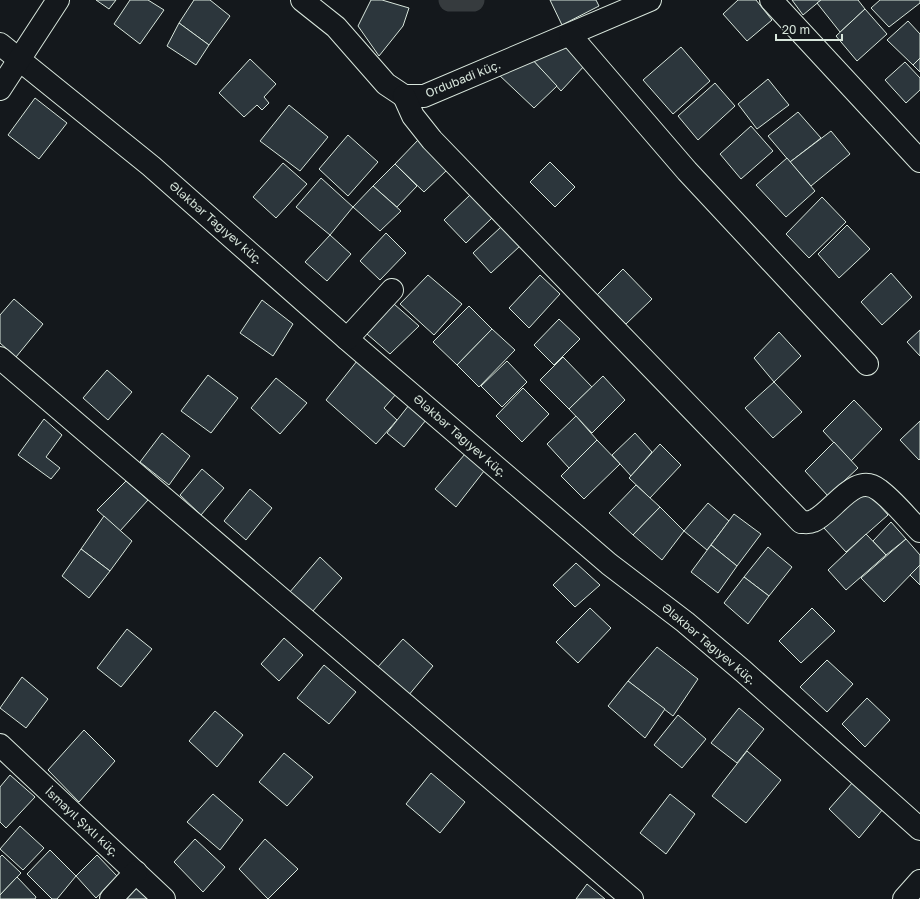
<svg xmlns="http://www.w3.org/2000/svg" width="920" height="899" viewBox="0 0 920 899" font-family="'Golos Text',sans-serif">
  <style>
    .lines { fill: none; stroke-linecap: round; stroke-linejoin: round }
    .canal { stroke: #363b3e; stroke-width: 23 }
    .building { fill: #2c363c; stroke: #d8e6dc }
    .minor-casing { stroke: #d8e6dc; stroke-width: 24 }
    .minor { stroke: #14181c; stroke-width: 22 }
    .labels { text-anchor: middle; stroke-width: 3; stroke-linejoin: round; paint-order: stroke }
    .street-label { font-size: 12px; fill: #d8e6dc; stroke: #14181c }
  </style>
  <rect width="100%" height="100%" fill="#14181c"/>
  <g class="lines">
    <!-- canal -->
    <polyline class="canal" points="450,0 473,0"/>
  </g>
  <!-- building -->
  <g class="building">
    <polygon points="96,0 116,0 109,9"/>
    <polygon points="130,0 148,0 164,10 140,44 114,24"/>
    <polygon points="194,0 210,0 230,16 209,45 179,23"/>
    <polygon points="371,0 382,0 409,8 403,26 379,56 358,26"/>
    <polygon points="550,0 596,0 599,6 562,25"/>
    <polygon points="738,0 756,0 772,20 747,41 723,14"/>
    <polygon points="792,0 821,0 803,15"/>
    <polygon points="821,0 858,0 865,9 840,32 817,3"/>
    <polygon points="880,0 920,0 920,3 889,27 871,8"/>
    <polygon points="865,9 887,34 857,61 836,36"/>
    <polygon points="908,21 920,34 920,58 913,65 887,40"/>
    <polygon points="179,23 209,45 196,65 167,46"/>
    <polygon points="564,40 586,64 561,91 529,56"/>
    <polygon points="681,47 710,81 673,114 643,80"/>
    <polygon points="529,56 557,86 534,108 498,74"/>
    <polygon points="920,58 920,72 913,65"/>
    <polygon points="250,59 276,84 264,97 269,103 262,110 257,105 244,117 219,93"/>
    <polygon points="905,62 920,78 920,90 906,103 885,80"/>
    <polygon points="768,79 789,105 757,129 738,104"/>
    <polygon points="715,83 735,106 698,140 678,116"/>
    <polygon points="35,98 67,123 39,159 8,135"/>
    <polygon points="289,105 328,137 300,171 260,141"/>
    <polygon points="798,112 821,138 790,162 768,136"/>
    <polygon points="751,126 773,151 741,179 720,154"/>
    <polygon points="831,131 850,154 811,186 790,162"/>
    <polygon points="348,135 378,162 348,196 319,169"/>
    <polygon points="419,139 448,169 424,192 395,164"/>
    <polygon points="787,158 815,191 786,217 756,185"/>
    <polygon points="550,162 575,187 555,207 530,182"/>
    <polygon points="283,163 307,184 276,218 253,197"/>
    <polygon points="395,164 417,186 397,207 373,186"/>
    <polygon points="321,178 353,207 330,235 296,207"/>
    <polygon points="373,186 401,211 380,231 353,207"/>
    <polygon points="470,195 492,218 466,243 444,220"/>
    <polygon points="822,197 846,222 809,258 786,234"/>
    <polygon points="847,225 870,249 839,278 818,254"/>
    <polygon points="501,227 520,246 491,273 473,253"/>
    <polygon points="386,233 406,253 380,280 360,261"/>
    <polygon points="330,235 351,254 327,281 305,262"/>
    <polygon points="623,269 652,299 626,324 597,295"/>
    <polygon points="891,273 912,297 882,325 861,302"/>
    <polygon points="428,275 462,304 434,335 400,304"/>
    <polygon points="540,275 560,294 529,328 509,308"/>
    <polygon points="14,299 43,324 16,357 0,343 0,315"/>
    <polygon points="262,300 293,324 273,356 240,333"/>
    <polygon points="394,304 419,326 390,354 367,334"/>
    <polygon points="469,306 492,329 457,365 433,342"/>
    <polygon points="559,319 580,339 554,365 534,345"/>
    <polygon points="492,329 515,350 479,387 457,365"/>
    <polygon points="920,330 920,356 907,342"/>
    <polygon points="779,332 801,356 774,382 754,358"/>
    <polygon points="563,357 592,387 569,409 540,380"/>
    <polygon points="357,361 396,394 384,408 397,420 376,444 326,400"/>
    <polygon points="507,361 527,382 502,407 481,386"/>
    <polygon points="107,370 132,392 108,420 83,398"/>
    <polygon points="208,375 238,398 211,433 181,411"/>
    <polygon points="603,376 625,400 592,433 569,409"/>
    <polygon points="276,378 307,403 280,434 251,408"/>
    <polygon points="774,382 802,412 773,438 745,408"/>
    <polygon points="523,388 549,414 522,442 496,416"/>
    <polygon points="854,400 882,429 851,461 823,431"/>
    <polygon points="409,405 426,420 404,447 387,433"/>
    <polygon points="576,416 597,440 569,468 547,444"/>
    <polygon points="44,419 62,435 46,457 60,468 51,479 18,455"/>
    <polygon points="920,421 920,459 919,460 900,440"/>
    <polygon points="162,433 190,456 169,485 140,462"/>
    <polygon points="635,433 652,452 631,476 612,455"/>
    <polygon points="597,440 620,464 584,499 561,476"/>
    <polygon points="834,442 858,468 828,496 805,471"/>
    <polygon points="660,444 681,465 650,498 629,478"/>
    <polygon points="465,454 484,471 456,507 435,489"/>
    <polygon points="202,469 224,488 201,515 180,495"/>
    <polygon points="126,481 148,500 120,531 97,510"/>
    <polygon points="636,485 660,507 633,535 609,513"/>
    <polygon points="250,489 272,508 246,540 224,521"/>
    <polygon points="866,490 888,515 846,552 824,528"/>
    <polygon points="708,503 729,521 707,550 684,531"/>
    <polygon points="660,507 684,531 662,560 633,535"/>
    <polygon points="734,514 761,534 737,566 711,545"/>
    <polygon points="104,516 132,541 110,571 81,549"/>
    <polygon points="891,522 906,539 886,555 873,541"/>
    <polygon points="866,534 886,555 846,590 828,570"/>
    <polygon points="906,539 920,555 920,565 884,602 861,578"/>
    <polygon points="711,545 737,566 718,593 691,572"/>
    <polygon points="768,547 792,567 769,596 744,577"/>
    <polygon points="81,549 110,571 89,598 62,576"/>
    <polygon points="320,557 342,578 312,612 289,593"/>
    <polygon points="576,563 600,585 575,607 553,585"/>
    <polygon points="920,565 920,585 910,575"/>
    <polygon points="744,577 769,596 748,624 724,603"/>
    <polygon points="590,608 611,628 578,663 556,642"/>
    <polygon points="812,608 835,631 801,663 779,641"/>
    <polygon points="127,629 152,649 121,687 97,668"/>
    <polygon points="284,638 303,655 279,681 261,664"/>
    <polygon points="403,639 433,666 408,696 377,668"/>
    <polygon points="657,647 698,679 673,716 628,681"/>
    <polygon points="827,660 853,684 827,712 800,687"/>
    <polygon points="324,665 356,692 329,724 297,698"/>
    <polygon points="22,677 48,699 26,728 0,708"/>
    <polygon points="628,681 665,709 645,738 608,706"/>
    <polygon points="867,698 890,720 865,747 842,724"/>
    <polygon points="739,708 764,729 737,763 711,743"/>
    <polygon points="215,711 243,735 217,767 189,741"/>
    <polygon points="678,715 706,739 682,768 654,745"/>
    <polygon points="84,730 115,761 79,802 48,770"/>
    <polygon points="747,751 781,780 746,823 712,796"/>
    <polygon points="284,753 313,777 287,806 259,782"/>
    <polygon points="431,773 465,802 440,833 406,804"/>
    <polygon points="10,775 35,797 6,828 0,822 0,787"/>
    <polygon points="853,782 883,809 859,838 829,809"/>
    <polygon points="213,794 243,820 220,850 187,822"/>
    <polygon points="670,794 695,814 666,854 640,833"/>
    <polygon points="20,826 44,848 23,870 0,849"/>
    <polygon points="195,839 225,867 203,892 174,862"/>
    <polygon points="265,839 298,869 268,899 239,869"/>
    <polygon points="50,850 76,876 57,899 52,899 27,874"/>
    <polygon points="2,855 21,873 0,895 0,857"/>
    <polygon points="97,855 117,876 96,898 76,876"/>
    <polygon points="17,877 36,897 35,899 0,899 0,895"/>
    <polygon points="587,884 605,899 576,899"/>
    <polygon points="133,885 147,899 119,899"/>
  </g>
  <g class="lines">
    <defs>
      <g id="minor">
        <polyline points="302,0 336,27 386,84 404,96 424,96 650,0"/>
        <polyline points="771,0 920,161"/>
        <polyline points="570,35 687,171 867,364"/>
        <polyline points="0,44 151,166 347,339 609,564 685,622 743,671 920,829"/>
        <polyline points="0,89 58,0"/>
        <path d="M404,96l9,20 19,24 369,382c4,0 8,1 12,-1 20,-8 42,-51 66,-31 15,11 28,28 41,41"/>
        <polyline points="347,339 392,290"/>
        <polyline points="0,358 632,899"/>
        <polyline points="0,745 164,899"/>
        <polyline points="111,899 136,872"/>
        <polyline points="904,899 920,881"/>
      </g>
    </defs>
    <!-- minor casing -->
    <use href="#minor" class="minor-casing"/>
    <!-- minor -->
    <use href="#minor" class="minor"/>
  </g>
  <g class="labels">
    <!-- street labels -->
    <g class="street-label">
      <text transform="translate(463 79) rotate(-22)" y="4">Ordubadi küç.</text>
      <text transform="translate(216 223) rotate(41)" y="4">Ələkbər Tağıyev küç.</text>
      <text transform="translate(460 436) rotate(41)" y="4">Ələkbər Tağıyev küç.</text>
      <text transform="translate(709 644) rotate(40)" y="4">Ələkbər Tağıyev küç.</text>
      <text transform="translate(82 822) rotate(43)" y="4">İsmayıl Şıxlı küç.</text>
    </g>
  </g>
  <!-- scale -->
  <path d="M776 34v6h66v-6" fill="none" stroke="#d8e6dc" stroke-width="2"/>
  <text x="782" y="34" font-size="12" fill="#d8e6dc" stroke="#14181c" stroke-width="3" paint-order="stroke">20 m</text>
</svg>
